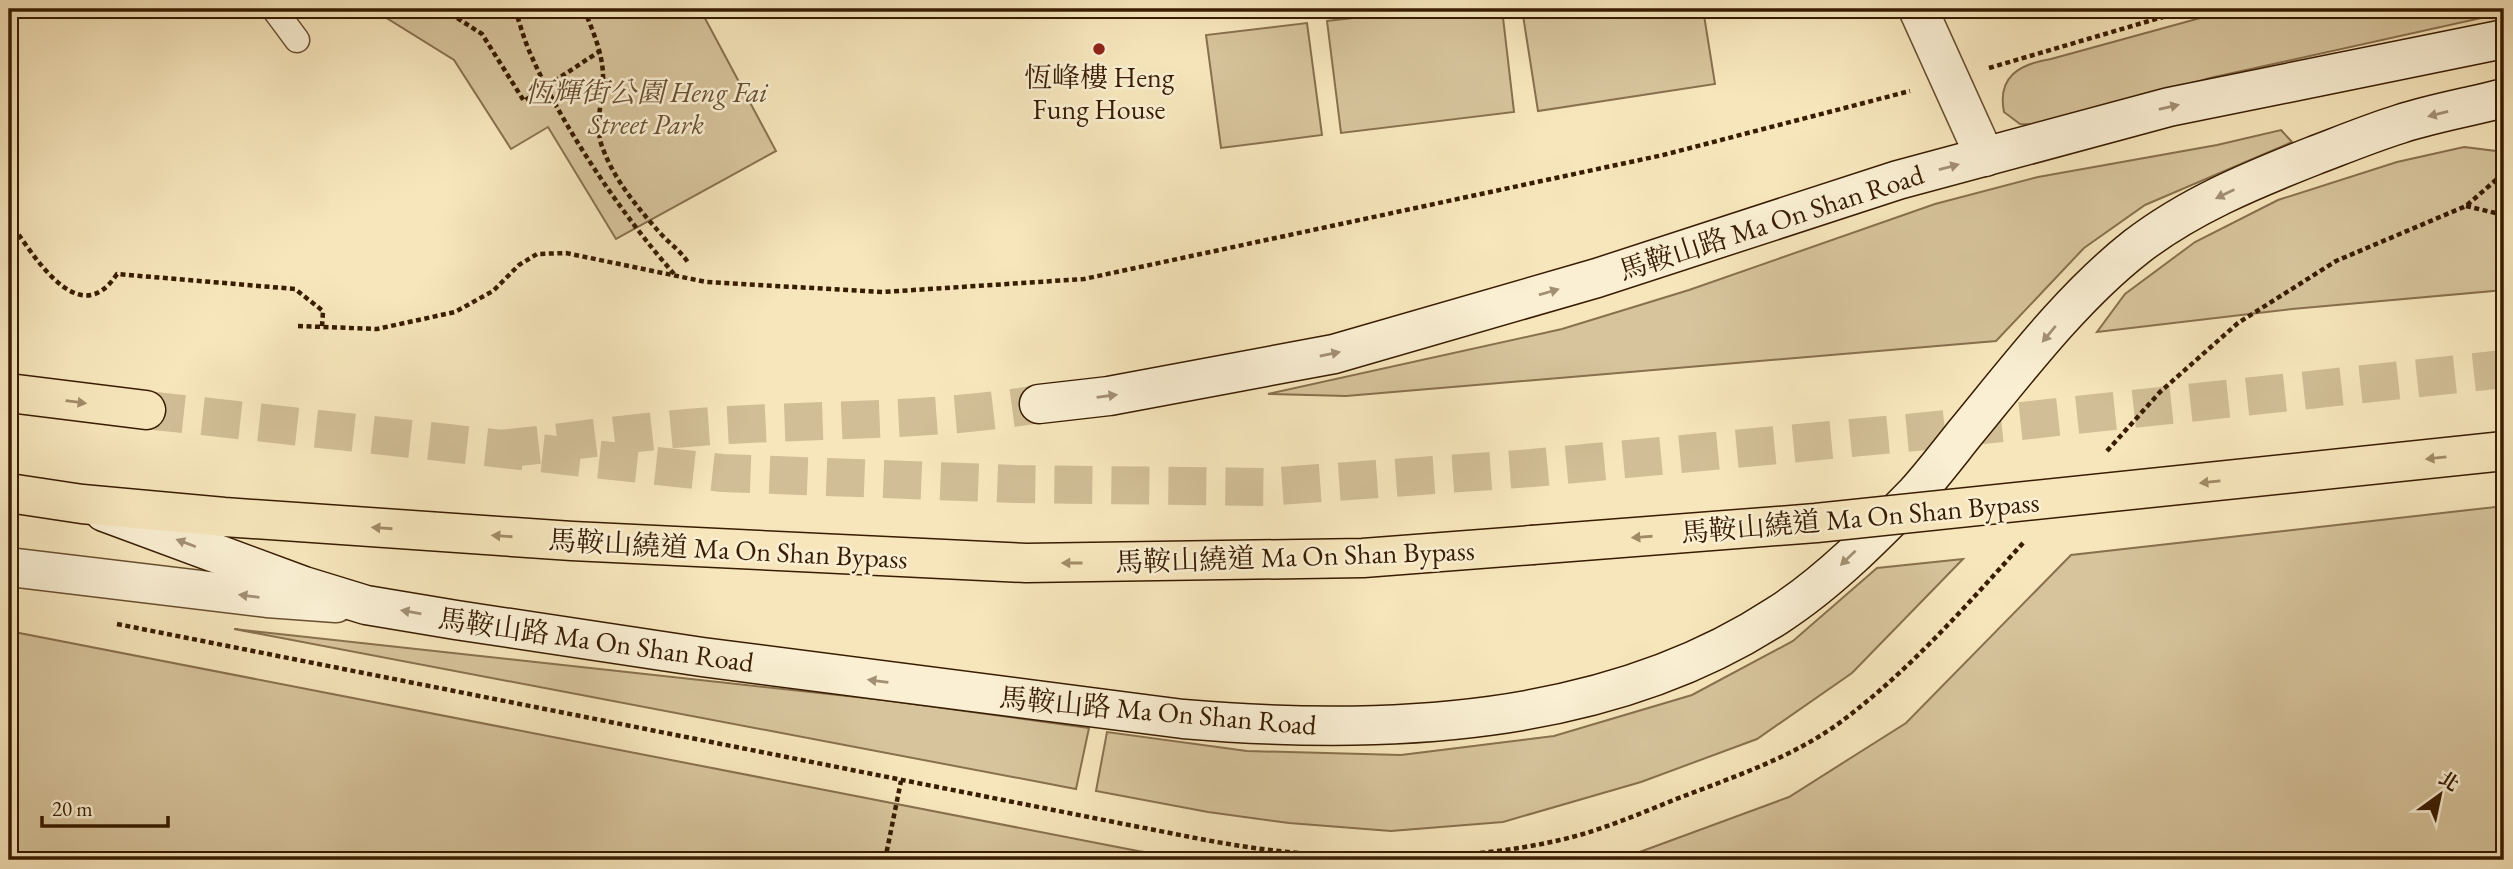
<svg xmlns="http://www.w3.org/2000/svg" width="2513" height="869" viewBox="0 0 2513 869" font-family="'EB Garamond','Noto Serif TC',serif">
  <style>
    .green { fill: #d7c49c; stroke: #88704e; stroke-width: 2 }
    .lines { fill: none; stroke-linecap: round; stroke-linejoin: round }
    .secondary-tunnel { stroke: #d1be96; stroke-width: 38; stroke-dasharray: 38 19; stroke-linecap: butt }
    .primary-tunnel { stroke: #d1be96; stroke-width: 38; stroke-dasharray: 38 19; stroke-linecap: butt }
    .lane-casing { stroke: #684e2f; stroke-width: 27 }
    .street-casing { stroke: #684e2f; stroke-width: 41 }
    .secondary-casing { stroke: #381c00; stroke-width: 41 }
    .primary-casing { stroke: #381c00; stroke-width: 41 }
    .path { stroke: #381c00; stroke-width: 4.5; stroke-dasharray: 5 3.5; stroke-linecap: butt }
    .lane { stroke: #faefd3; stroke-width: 24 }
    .street { stroke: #faefd3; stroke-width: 38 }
    .secondary { stroke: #faefd3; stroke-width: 38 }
    .primary { stroke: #f7e6bc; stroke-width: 38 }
    .primary-bridge-casing { stroke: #381c00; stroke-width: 41; stroke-linecap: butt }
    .primary-bridge { stroke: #f7e6bc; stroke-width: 38 }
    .oneway { fill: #a39074 }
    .oneway2 { fill: #a18b67 }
    .poi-dot { fill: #8f2418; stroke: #faefd3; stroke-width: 2.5 }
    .labels { text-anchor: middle; stroke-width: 5; stroke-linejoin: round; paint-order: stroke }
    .poi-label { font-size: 28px; fill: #381c00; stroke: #faefd3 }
    .park-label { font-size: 28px; font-style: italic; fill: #684e2f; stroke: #faefd3 }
    .street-label { font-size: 28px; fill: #381c00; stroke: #faefd3 }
  </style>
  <rect width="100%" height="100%" fill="#f7e6bc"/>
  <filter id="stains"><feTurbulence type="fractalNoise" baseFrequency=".00286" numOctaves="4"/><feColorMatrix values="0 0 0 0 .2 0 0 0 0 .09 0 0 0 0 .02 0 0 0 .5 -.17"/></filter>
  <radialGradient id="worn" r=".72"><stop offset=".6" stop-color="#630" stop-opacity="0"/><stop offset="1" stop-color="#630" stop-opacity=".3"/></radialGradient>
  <!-- green -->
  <g class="green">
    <polygon points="372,9 700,9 776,151 616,239 548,127 511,149 454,60"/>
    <polygon points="1430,9 1502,9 1514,112 1341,133 1327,21"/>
    <polygon points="1522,9 1703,9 1715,84 1538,111"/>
    <path d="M2233,9h271v4l-294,65 -158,47 -32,-1 -16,-12c-7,-35 15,-48 47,-53z"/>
    <polygon points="1307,23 1322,135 1221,148 1206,35"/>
    <polygon points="2281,130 2292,142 2145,205 2084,248 1996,341 1346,396 1268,394 1562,329 1689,290 1935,204 2038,177 2217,145"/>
    <polygon points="2464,147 2504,152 2504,290 2292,309 2097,332 2125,294 2195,242 2278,200 2397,162"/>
    <polygon points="2504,506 2504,860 1591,860 1637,853 1789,797 1906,723 2071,555"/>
    <polygon points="1963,559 1852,673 1757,739 1641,782 1503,822 1391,831 1289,823 1208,812 1096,791 1107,732 1247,751 1401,755 1554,736 1692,695 1793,641 1877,568"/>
    <polygon points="234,629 884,700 1089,728 1076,789"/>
    <polygon points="9,631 1138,851 1200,860 9,860"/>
  </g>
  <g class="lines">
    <!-- secondary-tunnel -->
    <path class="secondary-tunnel" d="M501,449c76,-8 152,-20 229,-24 103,-6 207,-4 309,-21"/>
    <!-- primary-tunnel -->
    <polyline class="primary-tunnel" points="146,410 722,473 1016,484 1265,487 1532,468 1937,430 2504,369"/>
    <defs>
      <polyline id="lane" points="274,9 297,40"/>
      <g id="street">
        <polyline points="1918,9 1985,157"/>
        <polyline points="9,567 267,598 336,603"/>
      </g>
      <g id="secondary">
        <polyline points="1039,404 1109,396 1334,354 1597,278 1898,180 2169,107 2504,39"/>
        <path d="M104,512l200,74 62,19 90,15 246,37 481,62c199,17 423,9 595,-104 51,-33 96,-79 138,-122 17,-19 33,-40 49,-60 52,-63 106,-135 171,-186 53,-41 116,-67 177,-91 29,-11 58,-23 87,-32 34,-11 70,-17 104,-26"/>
      </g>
      <g id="primary">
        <polyline points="9,393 146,410"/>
        <polyline points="9,493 82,504 224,517 572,541 1026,563 1363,558 1532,545"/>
      </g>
    </defs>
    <!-- lane casing -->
    <use href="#lane" class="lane-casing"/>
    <!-- street casing -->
    <use href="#street" class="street-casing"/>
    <!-- secondary casing -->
    <use href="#secondary" class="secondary-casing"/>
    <!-- primary casing -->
    <use href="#primary" class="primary-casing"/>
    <!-- path -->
    <g class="path">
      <polyline points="443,9 482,34 524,101 600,51"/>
      <path d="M515,9c5,15 9,31 16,46 32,73 91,160 144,220"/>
      <path d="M584,9c9,23 20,46 19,72 -1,22 -9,47 0,68 12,32 35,59 57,84 10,11 21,18 29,31"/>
      <polyline points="1989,68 2190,9"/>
      <polyline points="2466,206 2504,215"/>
      <path d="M9,221c23,31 69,113 108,53l178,15 28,22 -1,16"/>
      <polyline points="298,326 377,329 455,312 493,291 519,265 537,254 566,253 706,282 883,292 1084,279 1663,155 1910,91"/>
      <polyline points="2107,451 2160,392 2238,323 2336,261 2466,206 2504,173"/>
      <path d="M117,624l1012,201c42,8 83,17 125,23 97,13 211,14 306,-8 44,-10 83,-28 124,-44 55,-21 111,-40 158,-75 68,-51 124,-115 181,-178"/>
      <polyline points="1503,852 1508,860"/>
      <polyline points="885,860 901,781"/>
    </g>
    <!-- lane -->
    <use href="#lane" class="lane"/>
    <!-- street -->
    <use href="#street" class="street"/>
    <!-- secondary -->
    <use href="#secondary" class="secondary"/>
    <!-- primary -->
    <use href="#primary" class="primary"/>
    <defs>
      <polyline id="primary-bridge" points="1532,545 1816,523 2504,451"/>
    </defs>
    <!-- primary-bridge casing -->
    <use href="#primary-bridge" class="primary-bridge-casing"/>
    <!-- primary-bridge -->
    <use href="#primary-bridge" class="primary-bridge"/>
  </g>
  <!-- one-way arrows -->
  <defs><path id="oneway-solid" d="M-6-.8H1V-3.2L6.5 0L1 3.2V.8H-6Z" transform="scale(1.75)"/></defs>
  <g class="oneway">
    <use href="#oneway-solid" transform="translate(2169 107) rotate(-13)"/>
    <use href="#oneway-solid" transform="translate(2438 114) rotate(166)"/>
    <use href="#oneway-solid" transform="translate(1949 167) rotate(-15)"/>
    <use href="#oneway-solid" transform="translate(2225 194) rotate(154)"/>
    <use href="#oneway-solid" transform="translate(1549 292) rotate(-16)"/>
    <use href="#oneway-solid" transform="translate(2049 334) rotate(130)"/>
    <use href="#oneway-solid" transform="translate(1330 354) rotate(-12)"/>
    <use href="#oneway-solid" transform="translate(1107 396) rotate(-8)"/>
    <use href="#oneway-solid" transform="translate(186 543) rotate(-159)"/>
    <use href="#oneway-solid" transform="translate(1848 558) rotate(136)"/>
    <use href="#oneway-solid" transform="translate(249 596) rotate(-173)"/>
    <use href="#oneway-solid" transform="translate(411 612) rotate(-170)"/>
    <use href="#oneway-solid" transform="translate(878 681) rotate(-173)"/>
  </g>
  <g class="oneway2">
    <use href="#oneway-solid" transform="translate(76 402) rotate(7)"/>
    <use href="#oneway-solid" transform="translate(2436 458) rotate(174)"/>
    <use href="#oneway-solid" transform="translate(2210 482) rotate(174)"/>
    <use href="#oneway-solid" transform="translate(382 528) rotate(-176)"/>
    <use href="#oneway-solid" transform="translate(502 536) rotate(-176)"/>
    <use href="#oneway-solid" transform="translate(1642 537) rotate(176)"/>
    <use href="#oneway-solid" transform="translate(1072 563) rotate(180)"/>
  </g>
  <!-- markers -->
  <circle class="poi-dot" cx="1099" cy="49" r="7"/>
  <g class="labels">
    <!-- poi labels -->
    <g class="poi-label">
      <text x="1099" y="87">恆峰樓 Heng<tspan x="1099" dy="32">Fung House</tspan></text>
    </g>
    <!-- park labels -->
    <g class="park-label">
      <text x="646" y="102">恆輝街公園 Heng Fai<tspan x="646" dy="32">Street Park</tspan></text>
    </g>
    <!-- street labels -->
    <g class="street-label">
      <text transform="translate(1771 222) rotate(-18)" y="10">馬鞍山路 Ma On Shan Road</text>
      <text transform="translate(1860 517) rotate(-5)" y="10">馬鞍山繞道 Ma On Shan Bypass</text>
      <text transform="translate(728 549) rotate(3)" y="10">馬鞍山繞道 Ma On Shan Bypass</text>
      <text transform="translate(1295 556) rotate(-2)" y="10">馬鞍山繞道 Ma On Shan Bypass</text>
      <text transform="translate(596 640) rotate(8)" y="10">馬鞍山路 Ma On Shan Road</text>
      <text transform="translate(1158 711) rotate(5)" y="10">馬鞍山路 Ma On Shan Road</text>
    </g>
  </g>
  <!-- margin -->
  <rect width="2513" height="869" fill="none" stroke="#f7e6bc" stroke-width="35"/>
  <rect x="10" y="10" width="2492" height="848" fill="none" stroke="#381c00" stroke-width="3.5"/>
  <rect x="18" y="18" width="2478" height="834" fill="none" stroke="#381c00" stroke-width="2"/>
  <!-- north arrow -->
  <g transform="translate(2440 795) rotate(33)" stroke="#faefd3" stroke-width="5" paint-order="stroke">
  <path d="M0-5L12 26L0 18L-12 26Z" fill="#381c00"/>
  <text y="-10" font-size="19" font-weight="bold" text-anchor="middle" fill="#381c00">北</text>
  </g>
  <!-- scale -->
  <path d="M42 816v10h126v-10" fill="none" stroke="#381c00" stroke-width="3.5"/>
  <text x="52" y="816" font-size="21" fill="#381c00" stroke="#faefd3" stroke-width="5" paint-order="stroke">20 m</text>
  <rect width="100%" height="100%" filter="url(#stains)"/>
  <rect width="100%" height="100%" fill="url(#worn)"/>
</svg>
